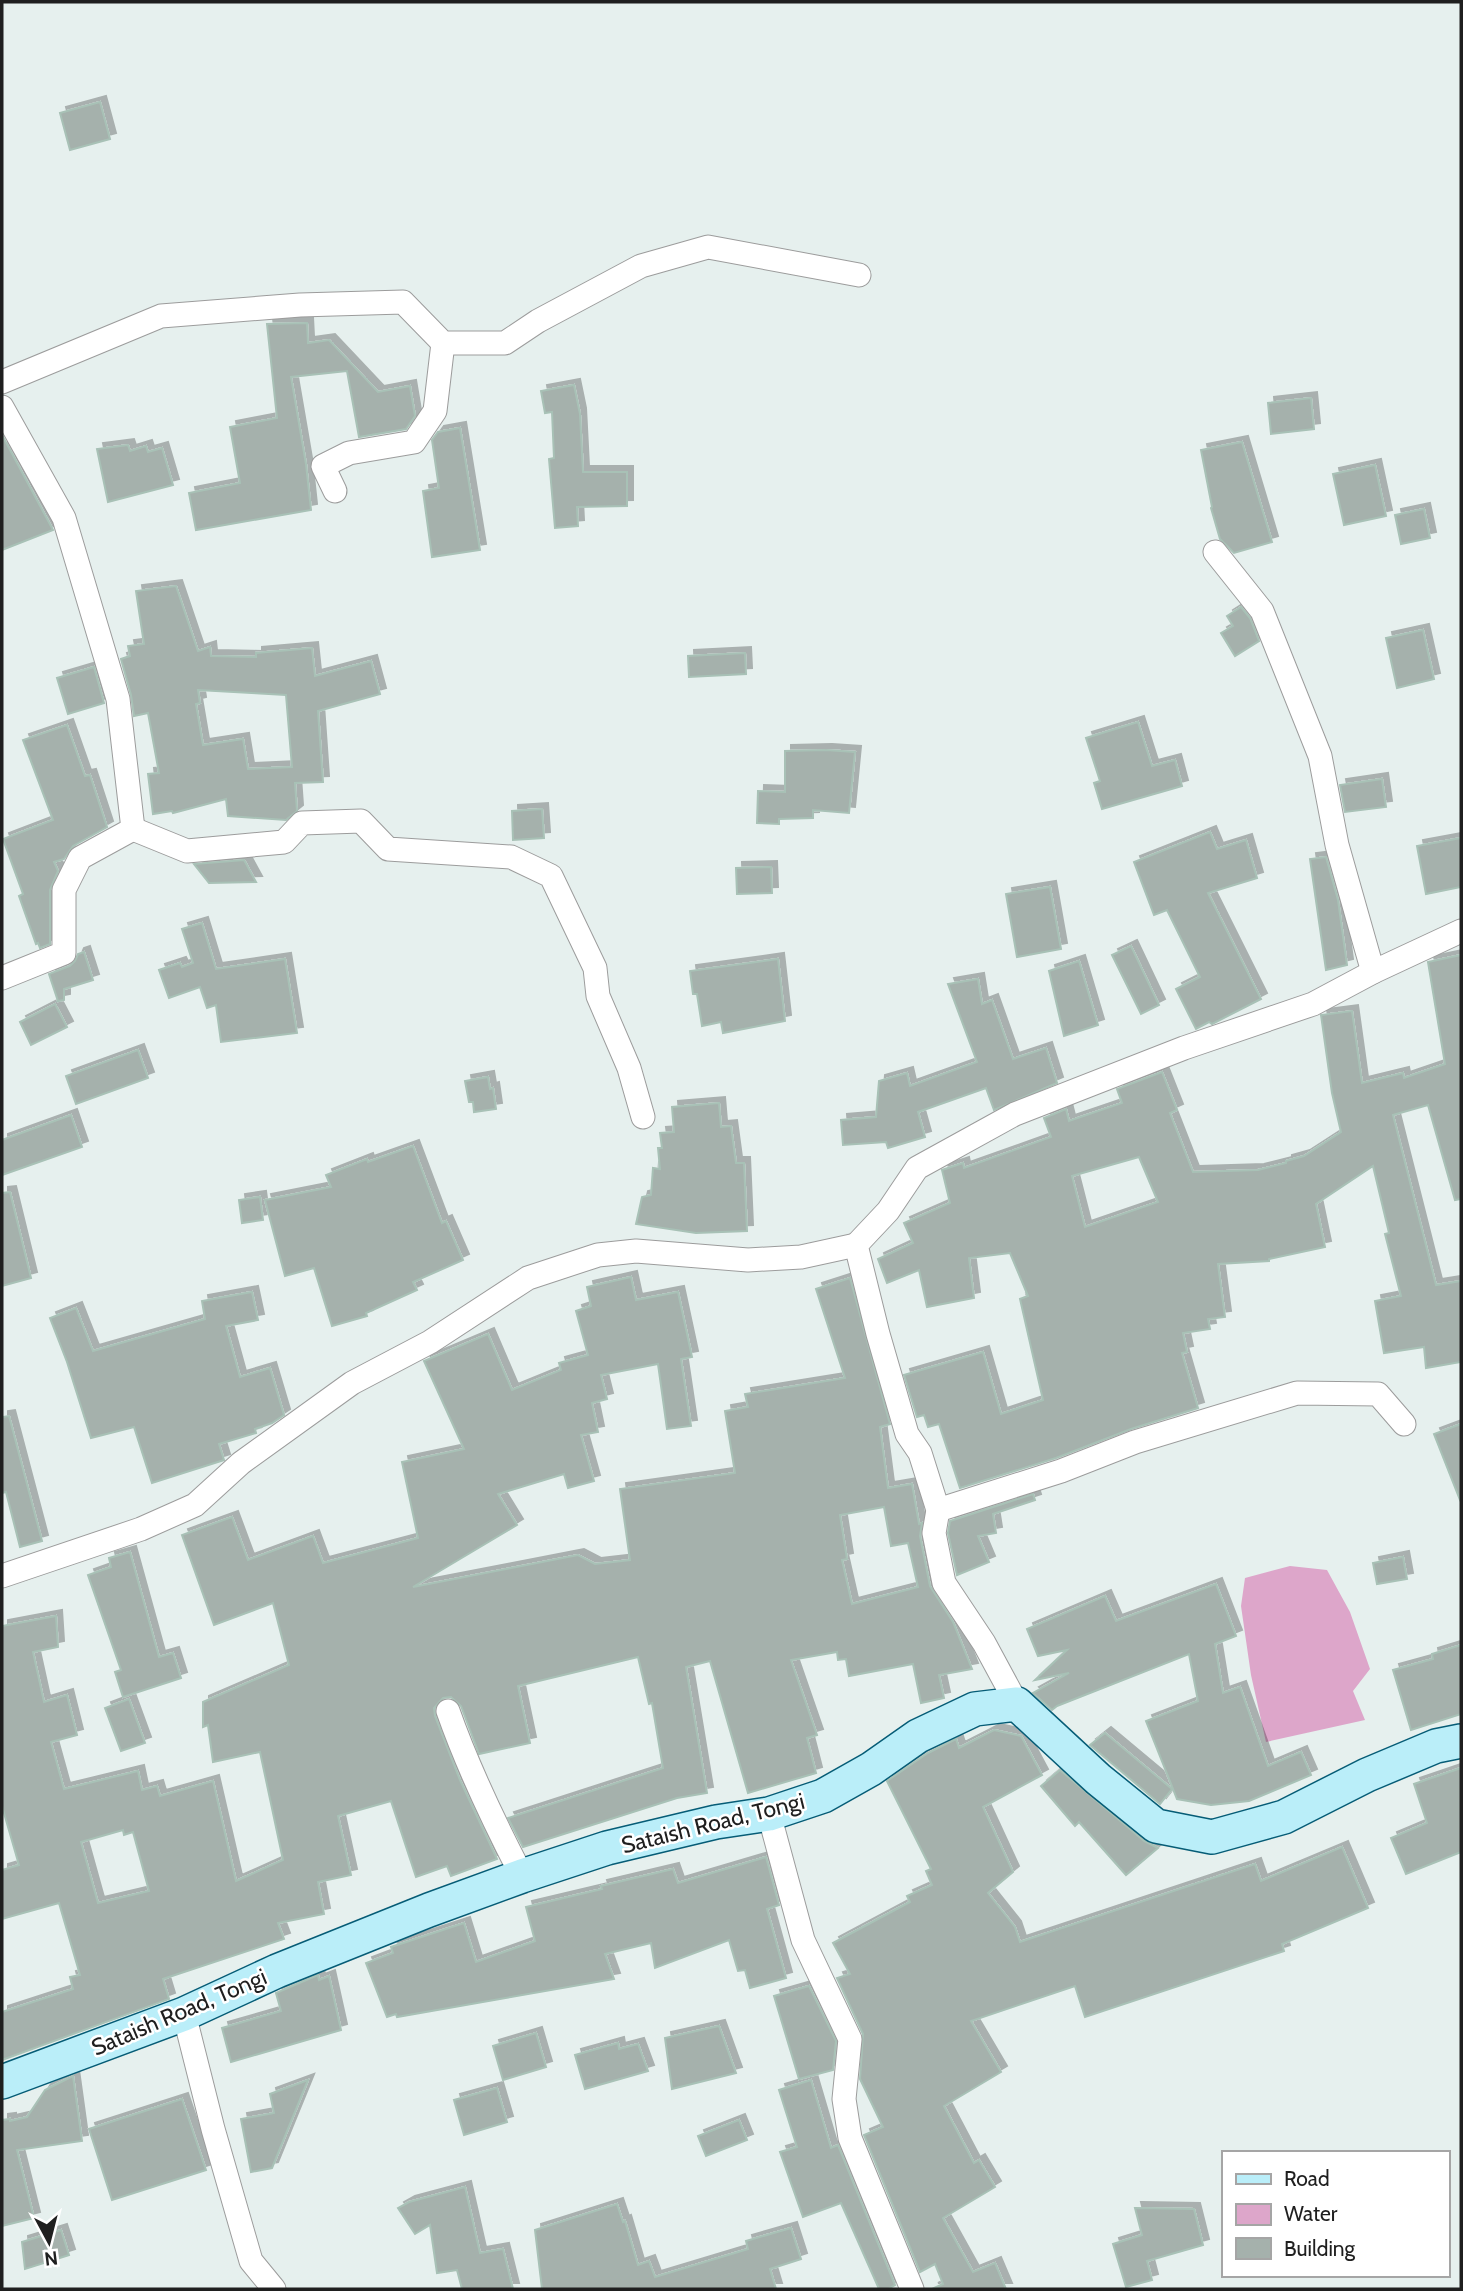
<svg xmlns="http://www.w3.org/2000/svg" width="1463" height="2291" viewBox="0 0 1463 2291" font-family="Cabin,sans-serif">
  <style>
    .water { fill: #dda6ca }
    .building { fill: #a5b1ac; stroke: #a8c1b6; stroke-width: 2; fill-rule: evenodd; filter: url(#shadow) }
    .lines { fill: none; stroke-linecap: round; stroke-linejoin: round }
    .street-casing { stroke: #9c9c9c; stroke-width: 25 }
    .secondary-casing { stroke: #065c76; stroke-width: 36 }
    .street { stroke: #fff; stroke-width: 23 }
    .secondary { stroke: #baeef9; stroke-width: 33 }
    .labels { text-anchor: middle; stroke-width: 5; stroke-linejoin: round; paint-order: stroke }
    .street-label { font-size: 23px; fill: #1f1f1f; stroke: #fff }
  </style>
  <defs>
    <filter id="shadow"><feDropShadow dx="6" dy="-6" stdDeviation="0" flood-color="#0004"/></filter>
  </defs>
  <rect width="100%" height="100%" fill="#e6f0ee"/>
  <!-- water -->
  <polygon class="water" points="1290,1566 1327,1570 1350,1612 1370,1669 1353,1691 1365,1720 1266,1742 1251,1675 1241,1606 1245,1578"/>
  <!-- building -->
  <g class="building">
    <polygon points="100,102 110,139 70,150 60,113"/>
    <polygon points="307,323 308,343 329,340 378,392 410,386 415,416 406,429 359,437 347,371 291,377 306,464 311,510 196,530 189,493 240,483 230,427 277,418 267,324"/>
    <polygon points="574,385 580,414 583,472 627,472 627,506 577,507 578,526 555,528 549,459 554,458 552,412 545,413 541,391"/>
    <polygon points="1311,398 1314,429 1271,434 1268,403"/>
    <polygon points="460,428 480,550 432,557 423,491 439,488 432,440 438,432"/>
    <polygon points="2,435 53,530 2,550"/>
    <polygon points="1242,442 1272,542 1234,553 1220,539 1211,508 1212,507 1201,450"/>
    <polygon points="128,445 130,451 146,446 148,452 162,448 173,485 108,502 97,449"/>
    <polygon points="1375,465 1386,516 1344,525 1333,474"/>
    <polygon points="1424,509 1430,538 1401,544 1395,515"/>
    <path d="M176,586l22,65 12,-4 1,9 45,1v-4l56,-5 3,28 56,-15 9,33 -62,17 5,71 -28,1 2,28 -11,9 -58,-4 -2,-17 -53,14 -1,-2 -19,3 -5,-40 11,-1 -11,-60 -14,3 -3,-21 -10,-36 9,-3 -2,-10 16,-2 -8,-53zM198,690l88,5 6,72 -44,2 -5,-30 -40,6 -7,-41 4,-1z"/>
    <polygon points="1241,607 1250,618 1259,641 1235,656 1221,633 1233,626 1227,616"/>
    <polygon points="1423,630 1434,679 1397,688 1386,638"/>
    <polygon points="745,653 746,674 689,677 688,656"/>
    <polygon points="94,667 104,703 68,714 57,678"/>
    <polygon points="1138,722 1152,766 1175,760 1182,786 1102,809 1094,783 1100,781 1086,738"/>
    <polygon points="67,725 85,776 90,775 107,827 73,846 64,859 54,862 58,871 50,890 50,944 40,948 38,943 36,944 19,896 23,894 3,839 53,820 23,740"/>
    <polygon points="826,750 855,752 849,813 813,810 813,818 779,819 779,824 757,823 758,791 785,792 785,751"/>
    <polygon points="1382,779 1386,807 1345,812 1340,785"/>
    <polygon points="542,809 544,838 513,840 512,811"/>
    <polygon points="1210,832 1217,849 1246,840 1257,878 1208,893 1261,999 1212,1024 1209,1022 1196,1029 1176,989 1200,977 1167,910 1154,915 1134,862"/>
    <polygon points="1461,838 1461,887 1426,894 1417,846"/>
    <polygon points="1326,857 1338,900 1347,965 1326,970 1310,859"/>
    <polygon points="244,860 256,882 209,883 194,864"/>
    <polygon points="771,867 772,893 737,894 736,868"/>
    <polygon points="1050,887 1061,949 1017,957 1006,894"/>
    <polygon points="202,923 216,969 285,959 297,1033 221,1042 216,1005 207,1008 200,987 169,998 159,970 180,963 182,967 193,963 182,929"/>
    <polygon points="1131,946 1159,1005 1141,1014 1112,955"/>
    <polygon points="84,952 93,980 64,989 64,1000 58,1001 49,974 70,966 75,961 78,954"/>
    <path d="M1461,955v244l-6,1 -27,-95 -35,10 43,170 25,-4v81l-35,6 -2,-21 -40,6 -9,-52 26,-5 -16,-62 4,-1 -16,-67 -57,38 9,43 -56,12v2l-51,3 7,53 -17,2 2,10 -27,4 4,19 -5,1 16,55 -67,21 -75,29 -96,30 -21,-64 -11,3 -4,-12 -7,2 -13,-42 79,-23 18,62 42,-14 -23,-101 8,-3 -18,-43 -41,5 5,40 -47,9 -8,-37 -32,13 -9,-24 35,-16 -9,-20 46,-20 -8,-33 21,-7 1,5 87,-31 -7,-19 22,-9 3,12 53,-18 -5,-14 45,-17 15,38 -7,3 23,59 65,-2 28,-7v-2l18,-5 37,-24 -9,-39 -11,-78 31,-4 10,72 41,-10 1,5 41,-14 -17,-102zM1139,1157l19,45 -73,25 -13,-51z"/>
    <polygon points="778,959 785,1021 723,1033 721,1022 702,1026 697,994 693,994 690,971"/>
    <polygon points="1079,961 1098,1025 1064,1036 1049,971"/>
    <polygon points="978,979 982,1004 992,1000 1013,1059 1046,1048 1057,1083 994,1110 986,1088 918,1112 925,1137 888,1148 886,1142 843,1145 841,1120 876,1117 879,1081 907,1073 910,1086 977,1062 948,984"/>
    <polygon points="55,1004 67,1027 31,1045 20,1022"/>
    <polygon points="138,1050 148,1078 76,1104 66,1076"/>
    <polygon points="488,1077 490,1089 493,1088 496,1109 474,1112 473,1102 469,1102 465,1081"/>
    <polygon points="719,1103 721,1127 731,1126 736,1163 744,1163 747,1231 696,1233 636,1224 642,1197 651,1195 653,1168 660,1169 658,1148 662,1148 660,1133 674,1132 672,1107"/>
    <polygon points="71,1115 82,1147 2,1175 2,1140"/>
    <polygon points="413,1146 442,1223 446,1221 463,1260 413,1282 417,1290 366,1313 367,1316 332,1326 314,1268 285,1276 265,1200 331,1187 326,1175 367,1159 368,1162"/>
    <polygon points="10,1192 31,1278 2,1286 2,1193"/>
    <polygon points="260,1197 263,1220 242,1223 239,1200"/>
    <path d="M631,1277l5,23 42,-8 14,65 -11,2 10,67 -24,3 -9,-65 -57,11 6,24 -15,4 6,29 -17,3 13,46 -26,7 -4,-14 -66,20 19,31 -104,62 165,-32 17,9 35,-4 -10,-71 115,-16 -10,-62 23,-4 -3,-13 100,-16 -29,-89 34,-11 40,146 -10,3 8,61 24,-4 7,40 3,-1 -2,13 10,50 23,36 19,47 -33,6 5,23 -23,5 -8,-39 -64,12 -3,-17 -8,1 -1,-8 -46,8 26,75 -10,3 9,35 -68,20 -38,-132 -24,6 21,126 -30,5 -154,49 -15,-29 155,-50 -11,-65 -3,1 -11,-47 -120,29 12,57 -51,11 -18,-48 -10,-9 -8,1 -9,10 1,8 25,64 37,79 -46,17 -4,-10 -31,11 -25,-76 -53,15 13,59 -33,7 6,32 -46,9 6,16 -121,40 6,20 -167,61v-48l71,-23 -3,-12 10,-2 -21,-72 -57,16v-49l17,-5 -17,-59v-180l54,-10 2,31 -25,5 11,50 23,-7 10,40 -26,7 13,47 74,-18 4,19 15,-4 3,10 53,-15 23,100 47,-21 -23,-108 -47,10 -5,-37 -5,2v-25l86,-37 -16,-62 -59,22 -32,-90 50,-18 16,43 65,-24 10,27 95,-25 -16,-76 62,-13 -40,-88 64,-27 24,56 49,-20 -2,-7 29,-8 -12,-44 15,-5 -4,-19zM884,1507l7,39 17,-3 10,44 -66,17 -10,-44 5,-1 -7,-44zM123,1830l1,5 9,-3 16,59 -51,12 -17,-61z"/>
    <polygon points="252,1292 258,1320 226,1326 240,1377 270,1368 284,1415 272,1423 255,1429 256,1433 219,1444 224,1460 152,1483 134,1427 91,1438 67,1362 50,1318 76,1308 93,1351 205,1319 202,1301"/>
    <polygon points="9,1416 42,1541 20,1547 6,1492 2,1493 2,1417"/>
    <polygon points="1461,1424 1461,1499 1460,1500 1434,1434"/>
    <polygon points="1033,1494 1035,1500 993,1514 996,1533 978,1536 989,1562 957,1575 948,1533 950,1521"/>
    <polygon points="130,1552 159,1657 173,1653 181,1678 123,1697 115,1672 121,1670 88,1575 111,1567 109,1558"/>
    <polygon points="1403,1557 1407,1579 1377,1584 1373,1563"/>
    <polygon points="1216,1584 1236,1636 1215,1644 1223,1693 1240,1687 1268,1766 1301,1752 1311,1775 1249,1801 1211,1805 1177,1799 1146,1721 1198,1701 1189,1654 1057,1706 1052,1710 1033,1693 1069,1673 1035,1680 1067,1650 1038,1656 1027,1629 1105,1596 1116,1621"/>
    <polygon points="1461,1645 1461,1714 1411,1730 1393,1670 1433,1659 1432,1654"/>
    <polygon points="129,1699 145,1743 121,1751 105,1708"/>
    <polygon points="994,1730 1021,1736 1042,1775 983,1807 1013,1872 988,1893 1015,1927 1020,1942 1255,1864 1261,1881 1342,1847 1368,1908 1282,1944 1284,1951 1085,2017 1075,1986 971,2021 1001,2072 944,2106 974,2163 979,2160 995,2187 943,2218 973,2272 995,2263 1006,2289 932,2289 943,2284 935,2264 920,2272 864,2135 883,2127 860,2079 863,2034 837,1978 850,1974 833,1943 910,1902 907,1896 932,1885 926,1871 931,1869 887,1781 928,1753 956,1739 959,1748"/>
    <polygon points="1105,1733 1172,1789 1160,1804 1090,1745"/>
    <polygon points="1461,1768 1461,1852 1406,1874 1391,1838 1427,1823 1414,1784"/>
    <polygon points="1060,1770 1144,1841 1158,1848 1126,1875 1079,1822 1075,1826 1041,1786"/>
    <polygon points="766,1857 779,1905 767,1909 786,1978 750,1988 745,1970 738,1971 729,1940 655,1968 651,1943 605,1954 614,1979 397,2017 396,2014 387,2017 366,1963 393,1953 391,1947 464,1923 476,1962 535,1941 526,1907 602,1889 601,1886 673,1869 678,1883"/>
    <polygon points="318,1975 319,1980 329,1976 341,2030 231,2062 222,2028 281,2011 276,1993"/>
    <polygon points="809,1986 836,2041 833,2070 799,2079 774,1996"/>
    <polygon points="719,2026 736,2073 672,2089 665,2038"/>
    <polygon points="536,2033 546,2067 503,2080 493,2046"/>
    <polygon points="618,2043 619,2049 638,2044 648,2071 585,2089 575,2055"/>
    <polygon points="73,2076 82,2141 17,2150 34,2218 2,2226 2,2120 10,2119 10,2121 27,2117 45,2090"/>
    <polygon points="308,2080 272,2168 251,2172 241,2119 274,2113 270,2094"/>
    <polygon points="811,2080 831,2148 838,2145 895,2285 888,2289 879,2289 841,2203 803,2217 780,2152 797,2147 779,2090"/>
    <polygon points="497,2088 507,2122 464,2135 454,2100"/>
    <polygon points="182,2099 206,2170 112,2200 89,2129"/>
    <polygon points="739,2120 747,2140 706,2156 698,2136"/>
    <polygon points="465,2187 480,2253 503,2249 513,2289 462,2289 457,2270 437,2273 430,2225 415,2234 398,2208 409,2202"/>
    <polygon points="617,2204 623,2222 625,2221 638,2265 649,2261 655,2277 748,2249 746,2241 791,2228 801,2259 770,2269 776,2289 542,2289 535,2230"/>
    <polygon points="1135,2208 1194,2209 1203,2245 1147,2261 1152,2280 1126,2287 1113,2244 1142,2235"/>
    <polygon points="61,2230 69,2255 25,2269 22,2242"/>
  </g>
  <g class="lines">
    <defs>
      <g id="street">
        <polyline points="2,382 161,316 300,305 403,302 443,343 505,343 538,321 641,266 708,247 859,275"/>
        <polyline points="2,407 64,518 118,699 133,829 80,858 64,890 64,953 2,978"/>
        <polyline points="335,491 323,466 349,453 414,442 435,411 443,343"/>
        <polyline points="1215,552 1262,611 1320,756 1337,845 1373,972"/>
        <polyline points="133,829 187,851 284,842 302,823 361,821 388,849 511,857 551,876 595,968 598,996 629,1068 643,1117"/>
        <polyline points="938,1510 1061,1471 1135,1442 1297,1393 1378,1394 1404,1424"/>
        <polyline points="2,1576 141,1529 195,1505 241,1463 352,1383 430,1342 528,1278 598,1255 636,1251 748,1260 801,1257 856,1245"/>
        <polyline points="1017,1704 984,1643 944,1583 934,1533 938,1510 920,1453 907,1434 878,1334 856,1245 888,1211 917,1168 1015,1114 1184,1048 1313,1004 1373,972 1461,931"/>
        <path d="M448,1711c20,57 46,111 74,165"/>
        <polyline points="769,1814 803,1940 850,2039 844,2099 850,2138 912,2289"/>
        <polyline points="184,2014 213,2129 251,2261 274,2289"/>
      </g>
      <polyline id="secondary" points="2,2082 184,2014 277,1971 429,1910 522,1876 607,1848 716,1822 769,1814 823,1796 871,1769 918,1736 975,1709 1017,1704 1098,1779 1156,1826 1212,1837 1284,1817 1367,1775 1436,1746 1461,1741"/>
    </defs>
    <!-- street casing -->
    <use href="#street" class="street-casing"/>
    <!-- secondary casing -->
    <use href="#secondary" class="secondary-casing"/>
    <!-- street -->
    <use href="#street" class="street"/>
    <!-- secondary -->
    <use href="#secondary" class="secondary"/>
  </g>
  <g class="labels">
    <!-- street labels -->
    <g class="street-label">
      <text transform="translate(713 1823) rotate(-14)" y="8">Sataish Road, Tongi</text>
      <text transform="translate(179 2012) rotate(-23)" y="8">Sataish Road, Tongi</text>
    </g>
  </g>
  <!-- border -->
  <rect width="1463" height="2291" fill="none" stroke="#1f1f1f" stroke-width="7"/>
  <!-- legend -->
  <rect x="1222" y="2151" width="228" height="126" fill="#ffffff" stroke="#a5a5a5" stroke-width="2"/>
  <rect x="1236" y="2174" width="35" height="10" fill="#baeef9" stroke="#a5a5a5" stroke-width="2"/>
  <text x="1284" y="2186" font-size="21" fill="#1f1f1f">Road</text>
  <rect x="1236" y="2204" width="35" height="21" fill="#dda6ca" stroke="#a5a5a5" stroke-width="2"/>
  <text x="1284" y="2221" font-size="21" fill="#1f1f1f">Water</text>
  <rect x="1236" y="2238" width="35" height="21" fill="#a5b1ac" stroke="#a5a5a5" stroke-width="2"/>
  <text x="1284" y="2256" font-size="21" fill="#1f1f1f">Building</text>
  <!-- north arrow -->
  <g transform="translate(49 2242) rotate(173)" stroke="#ffffff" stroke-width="5" paint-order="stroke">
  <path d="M0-5L12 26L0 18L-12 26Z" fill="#1f1f1f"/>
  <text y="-10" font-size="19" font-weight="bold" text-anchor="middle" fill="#1f1f1f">N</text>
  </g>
</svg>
